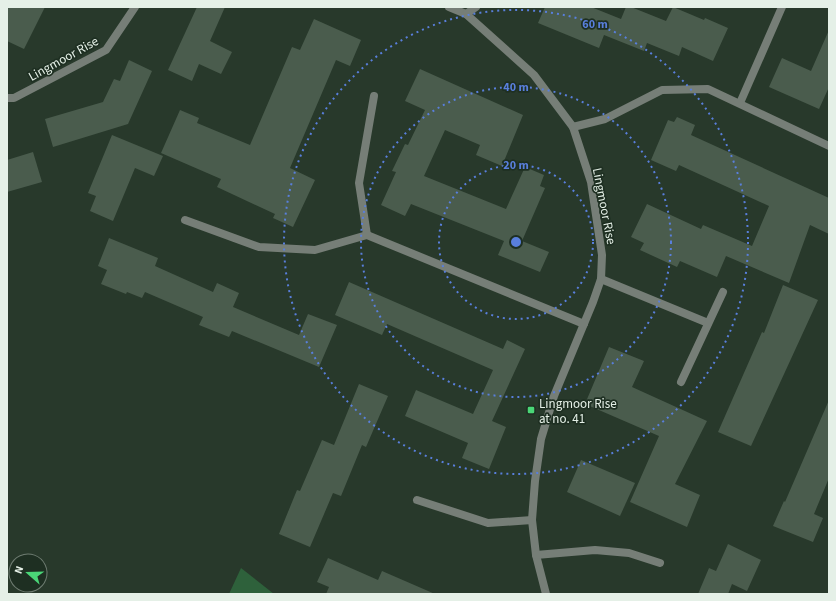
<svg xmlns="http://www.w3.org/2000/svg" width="836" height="601" viewBox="0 0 836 601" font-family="'Source Sans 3',sans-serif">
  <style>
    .green { fill: #2e613b }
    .building { fill: #4a5c4d }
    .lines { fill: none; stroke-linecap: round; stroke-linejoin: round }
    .minor { stroke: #767e77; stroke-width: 8 }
    .ring { fill: none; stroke: #597fdc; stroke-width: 2; stroke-dasharray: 2 4 }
    .poi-dot { fill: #4ad677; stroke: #1e2f22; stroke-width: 1.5 }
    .labels { text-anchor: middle; stroke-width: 3.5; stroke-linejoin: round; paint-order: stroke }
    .street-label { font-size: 13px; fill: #e5f0e7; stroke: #1e2f22 }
    .poi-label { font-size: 13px; fill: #e5f0e7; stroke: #1e2f22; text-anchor: start }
    .centre { fill: #597fdc; stroke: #1e2f22; stroke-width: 2 }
    .ring-label { font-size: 12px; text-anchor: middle; font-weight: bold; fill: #597fdc; stroke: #1e2f22; stroke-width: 3.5; stroke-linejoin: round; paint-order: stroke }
  </style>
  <rect width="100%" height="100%" fill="#28392b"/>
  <!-- green -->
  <polygon class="green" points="241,568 274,594 229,594"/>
  <!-- building -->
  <g class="building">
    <polygon points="7,7 45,7 24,49 7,41"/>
    <polygon points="197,7 225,7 210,41 232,52 221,74 199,64 192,81 168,70"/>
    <polygon points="545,7 591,7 621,19 626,7 631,7 666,21 673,7 704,20 705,18 728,28 713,61 682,47 679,56 647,43 644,51 604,35 599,48 538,23"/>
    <polygon points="314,19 361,40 350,66 336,60 290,168 315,180 293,227 273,218 275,214 217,187 221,179 161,153 180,110 199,118 197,123 250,145 292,47 300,50"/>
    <polygon points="829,30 829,87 819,109 769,87 782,58 811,71"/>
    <polygon points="129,60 152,71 128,124 53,147 45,119 103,102 114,79 120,81"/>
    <polygon points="420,69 523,115 502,166 476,155 480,145 445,130 424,176 506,209 525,167 544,175 540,186 545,188 522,241 549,252 540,272 498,255 504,241 411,204 405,216 381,205 396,172 392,171 405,144 408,145 425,110 405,101"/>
    <polygon points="677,117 695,125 691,135 829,198 829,234 810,225 789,283 726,256 717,277 680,261 677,267 640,250 644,243 631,237 647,204 701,229 703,225 752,246 769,206 679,165 676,171 651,160 668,120 674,122"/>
    <polygon points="112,135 163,156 154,176 135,168 113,221 90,211 96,196 88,193"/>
    <polygon points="33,152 42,182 7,192 7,160"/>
    <polygon points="109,238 158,258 155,266 213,292 217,283 239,293 233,307 299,335 308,314 337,325 319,367 232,331 229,337 199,325 203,317 145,292 142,298 127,292 126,294 101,284 107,270 98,266"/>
    <polygon points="349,282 503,349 507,340 525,349 492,421 506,427 489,469 462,458 468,443 405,416 416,390 473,414 493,370 387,324 382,335 335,315"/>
    <polygon points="783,285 818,300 751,446 718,432 762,332 764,333"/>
    <polygon points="609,347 644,361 632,387 707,421 675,484 700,495 687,527 630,502 659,436 585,404"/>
    <polygon points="359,384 388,396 366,447 362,445 341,496 333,493 310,547 279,534 297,490 300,491 322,440 334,445"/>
    <polygon points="829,400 829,478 814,514 823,518 813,542 773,526 784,501 785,502"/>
    <polygon points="581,460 635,483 620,516 567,492"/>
    <polygon points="728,544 761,560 747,591 732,584 728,594 698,594 709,568 716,571"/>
    <polygon points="328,558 378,580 382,571 435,594 326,594 329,587 317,582"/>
  </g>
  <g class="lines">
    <!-- minor -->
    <g class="minor">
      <polyline points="449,7 466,14 534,75 573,127 591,182 602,255 601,279 593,302 554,396 541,439 535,481 532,520 536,555 546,594"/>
      <polyline points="466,14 476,7"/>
      <polyline points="7,98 14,98 106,50 135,7"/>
      <polyline points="740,103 782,7"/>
      <polyline points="573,127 605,119 662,90 708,89 829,146"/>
      <polyline points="185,220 259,247 315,250 367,235 584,324"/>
      <polyline points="367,235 359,183 374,96"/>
      <polyline points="601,279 708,323"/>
      <polyline points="681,382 723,292"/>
      <polyline points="417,500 488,523 532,520"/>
      <polyline points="536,555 595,550 629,553 660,563"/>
    </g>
  </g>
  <!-- distance rings -->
  <g class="ring">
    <circle cx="516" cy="242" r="77"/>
    <circle cx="516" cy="242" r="155"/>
    <circle cx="516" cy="242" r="232"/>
  </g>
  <!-- markers -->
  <rect class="poi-dot" x="527" y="406" width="8" height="8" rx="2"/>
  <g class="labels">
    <!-- street labels -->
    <g class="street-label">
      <text transform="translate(63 58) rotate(-29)" y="5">Lingmoor Rise</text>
      <text transform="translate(605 206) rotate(79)" y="5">Lingmoor Rise</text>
    </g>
    <!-- poi labels -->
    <g class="poi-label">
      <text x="539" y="408">Lingmoor Rise<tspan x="539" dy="15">at no. 41</tspan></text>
    </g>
  </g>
  <circle cx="516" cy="242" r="6" class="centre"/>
  <g class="ring-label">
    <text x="595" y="28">60 m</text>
    <text x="516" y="91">40 m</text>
    <text x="516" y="169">20 m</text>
  </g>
  <!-- border -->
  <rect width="836" height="601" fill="none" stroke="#e5f0e7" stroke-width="16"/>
  <!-- north arrow -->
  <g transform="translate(28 573) rotate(290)"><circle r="19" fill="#1e2f22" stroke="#6e7c71"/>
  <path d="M0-3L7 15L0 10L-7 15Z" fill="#4ad677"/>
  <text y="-6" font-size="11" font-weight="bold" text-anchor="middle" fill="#e5f0e7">N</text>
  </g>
</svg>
